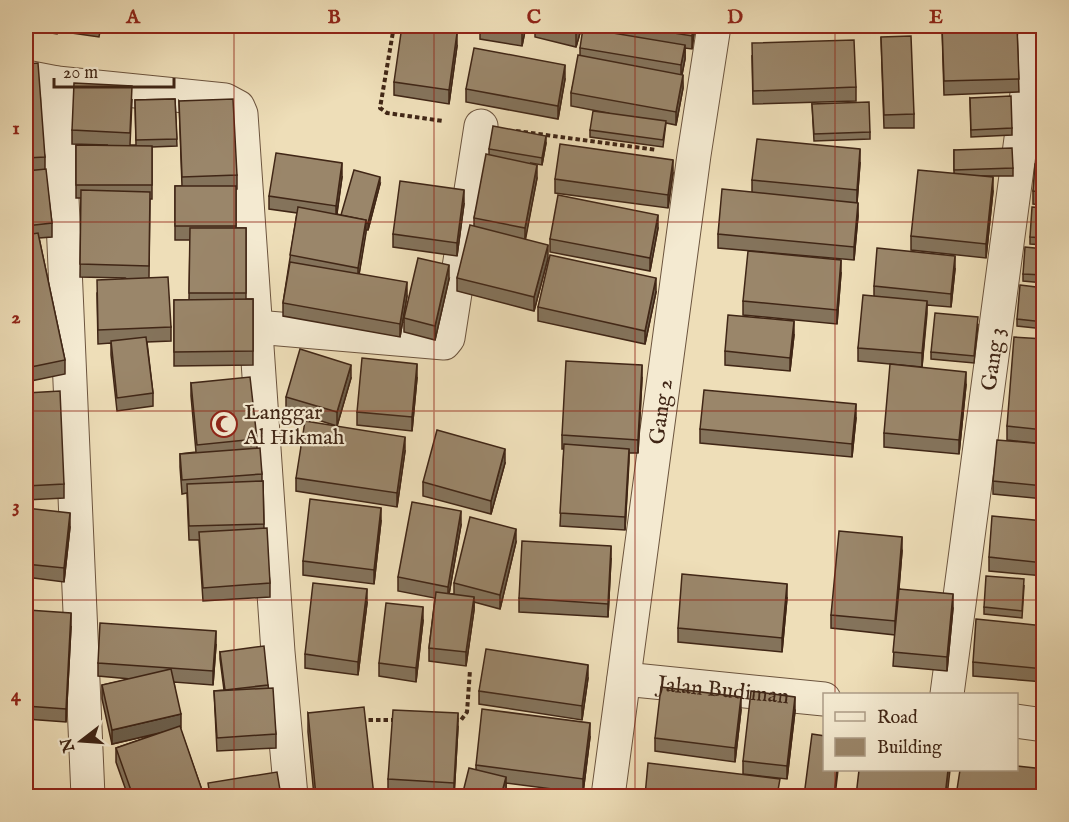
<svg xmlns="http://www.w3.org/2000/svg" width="1069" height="822" viewBox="0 0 1069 822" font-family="'IM FELL English',serif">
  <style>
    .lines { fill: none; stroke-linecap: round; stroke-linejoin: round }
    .minor-casing { stroke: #6c543e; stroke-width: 35 }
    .path { stroke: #402616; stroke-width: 4; stroke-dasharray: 4.5 3; stroke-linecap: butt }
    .minor { stroke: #f4ead1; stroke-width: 33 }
    .wall { fill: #84735b; stroke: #402616; stroke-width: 1.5 }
    .shaded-wall { fill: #6c5e4a; stroke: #402616; stroke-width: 1.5 }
    .building { fill: #9a866a; stroke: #402616; stroke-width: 1.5 }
    .grid { fill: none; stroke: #8f2418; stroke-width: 1.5; stroke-opacity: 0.55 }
    .labels { text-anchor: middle; stroke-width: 4.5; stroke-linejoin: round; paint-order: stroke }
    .street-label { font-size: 22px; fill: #402616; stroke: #f4ead1 }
    .poi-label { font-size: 22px; fill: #402616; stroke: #f4ead1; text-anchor: start }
    .neatline { fill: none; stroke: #8f2418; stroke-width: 2 }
    .grid-label { font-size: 20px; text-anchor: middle; font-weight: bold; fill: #8f2418 }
  </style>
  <rect width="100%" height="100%" fill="#eedeb8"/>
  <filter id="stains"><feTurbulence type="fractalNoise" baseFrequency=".00333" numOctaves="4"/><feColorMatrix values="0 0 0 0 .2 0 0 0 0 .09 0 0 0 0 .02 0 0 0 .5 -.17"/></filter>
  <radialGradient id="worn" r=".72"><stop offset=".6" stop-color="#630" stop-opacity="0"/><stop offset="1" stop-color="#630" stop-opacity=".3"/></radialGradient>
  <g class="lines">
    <defs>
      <g id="minor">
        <polyline points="26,77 57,83 225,100 238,107 241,114 278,652 291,796"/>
        <polyline points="57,83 88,796"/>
        <polyline points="256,327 444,343 448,338 481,126"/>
        <path id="s1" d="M624,679l200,20"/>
        <path id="s2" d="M947,694l89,-668"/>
        <polyline points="1016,721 1044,725"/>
        <path id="s3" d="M608,796l86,-641 20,-129"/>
      </g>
    </defs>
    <!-- minor casing -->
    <use href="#minor" class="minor-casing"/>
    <!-- path -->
    <g class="path">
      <polyline points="394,26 380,108 387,113 443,121"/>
      <polyline points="516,131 657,150"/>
      <polyline points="361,720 395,720"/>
      <polyline points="454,720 461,720 467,712 470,670"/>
    </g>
    <!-- minor -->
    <use href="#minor" class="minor"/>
  </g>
  <!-- wall -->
  <g class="wall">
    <polygon points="26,26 58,26 57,34 26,29"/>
    <polygon points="65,26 101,26 99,37 65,32"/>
    <polygon points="480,26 526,26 522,46 480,39"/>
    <polygon points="535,26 582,26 576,47 535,37"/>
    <polygon points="595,26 695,26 692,49 685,48 685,59 682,75 683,88 676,125 666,123 663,147 590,137 590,130 608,113 571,106 571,93 580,56 580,48 595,30"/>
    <polygon points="942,26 1032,26 1031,30 1017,29 1019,92 944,95"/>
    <polygon points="881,37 914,114 914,128 884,128"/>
    <polygon points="457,46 449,104 394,95 394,82"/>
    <polygon points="752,56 856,87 856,101 753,104"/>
    <polygon points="26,64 45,157 45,169 52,223 52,237 39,238 65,360 65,374 26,382"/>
    <polygon points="565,79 558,119 466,102 466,89"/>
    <polygon points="970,98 1012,128 1012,135 971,137"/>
    <polygon points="175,99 177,146 152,147 152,199 150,199 149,277 171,327 171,341 147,342 153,393 153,406 117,411 111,355 111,343 98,344 97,293 124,278 80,277 81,198 76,198 76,145 108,145 72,144 72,130 132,100 130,145 136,145 135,100"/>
    <polygon points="179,101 237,175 237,189 236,189 236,228 246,228 246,299 253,299 253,365 174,366 174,300 189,300 190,240 175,240 175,186 182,186"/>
    <polygon points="812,104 870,132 870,139 814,141"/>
    <polygon points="546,143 542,165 531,163 537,178 525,239 548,258 534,311 457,291 457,278 474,226 474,218 489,155 489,149"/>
    <polygon points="954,150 1013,168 1013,176 981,176 993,191 986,258 911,250 911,236 954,173"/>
    <polygon points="860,163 857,202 858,216 854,260 718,248 718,234 752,192 752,180"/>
    <polygon points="1044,165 1044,205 1033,204 1033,191"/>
    <polygon points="673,173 668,208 555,193 555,179"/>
    <polygon points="342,177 337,214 341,215 380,184 368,230 366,230 359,274 407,296 400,337 283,316 283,303 297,213 269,209 269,196"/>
    <polygon points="464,204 457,256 393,247 393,234"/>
    <polygon points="1044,208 1044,245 1030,244 1030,237"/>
    <polygon points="658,228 650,271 550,252 550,239"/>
    <polygon points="1044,249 1044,283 1023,281 1023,274"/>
    <polygon points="955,269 951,307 927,305 922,367 858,361 858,348 874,296 874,286"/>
    <polygon points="841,273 837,324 743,315 743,301"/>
    <polygon points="449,279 435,340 404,332 404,318"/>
    <polygon points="1044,288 1044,329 1017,326 1017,319"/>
    <polygon points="656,292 645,344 538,321 538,307"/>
    <polygon points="978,325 974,363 931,359 931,352"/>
    <polygon points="794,335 790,371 725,365 725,351"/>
    <polygon points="1044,339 1044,444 1007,440 1007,426"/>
    <polygon points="351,378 337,426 286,410 286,397"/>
    <polygon points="417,378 412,431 357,425 357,412"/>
    <polygon points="642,378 638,453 629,453 625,530 560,526 564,449 562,449 562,435"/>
    <polygon points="191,383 257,439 257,448 262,474 262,481 263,481 264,528 270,583 270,597 203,601 199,540 189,540 187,493 182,494 180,467 180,454 196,452 191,396"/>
    <polygon points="966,385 959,454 884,447 884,433"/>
    <polygon points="26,393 64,484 64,498 26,500"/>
    <polygon points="856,418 852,457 700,443 700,429"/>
    <polygon points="1044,444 1044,499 993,494 993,481"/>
    <polygon points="405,451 397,507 296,491 296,478"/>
    <polygon points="505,463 491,514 423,496 423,482"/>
    <polygon points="26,508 70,527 64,582 26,577"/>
    <polygon points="381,521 374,584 303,575 303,561"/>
    <polygon points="1044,521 1044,576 989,571 989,557"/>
    <polygon points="461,525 449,594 454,594 454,583 516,542 500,609 474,602 474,610 466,666 429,661 429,648 435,598 398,591 398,577"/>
    <polygon points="902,551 899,589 953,608 947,671 893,666 895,635 831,628 831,615"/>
    <polygon points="611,559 608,617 519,612 519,598"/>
    <polygon points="1024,586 1022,618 984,614 984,607"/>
    <polygon points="787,598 782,652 678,642 678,628"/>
    <polygon points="367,603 358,675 305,668 305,654"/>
    <polygon points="423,621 416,682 379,676 379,663"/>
    <polygon points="1044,626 1044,682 973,676 973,662"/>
    <polygon points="71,627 66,722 26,719 26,652"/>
    <polygon points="216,645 213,685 174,682 180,728 204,796 128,796 116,762 116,748 160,733 112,744 102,699 102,685 131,679 98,676 98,663"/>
    <polygon points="220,652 268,685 276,734 276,748 217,751 214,691 224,690 220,659"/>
    <polygon points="588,678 582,720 479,704 479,691"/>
    <polygon points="741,710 735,762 655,751 655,738"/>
    <polygon points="795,711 787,779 743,774 743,761"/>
    <polygon points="308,713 374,796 314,796 308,732"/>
    <polygon points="458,727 454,796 388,792 388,779"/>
    <polygon points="590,737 583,793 506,783 506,790 476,770 476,765"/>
  </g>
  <!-- shaded-wall -->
  <g class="shaded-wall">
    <polygon points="524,26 526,26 522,46 522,33"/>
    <polygon points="578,26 582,26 576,47 576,33"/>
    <polygon points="693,26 695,26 692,49 692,36"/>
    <polygon points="457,33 457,46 449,104 449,90"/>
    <polygon points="685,45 685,59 681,79 681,65"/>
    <polygon points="565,65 565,79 558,119 558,106"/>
    <polygon points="683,75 683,88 676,125 676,112"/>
    <polygon points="546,136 546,143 542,165 542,158"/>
    <polygon points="860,149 860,163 857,204 857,190"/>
    <polygon points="673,160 673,173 668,208 668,195"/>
    <polygon points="342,163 342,177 336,219 336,206"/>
    <polygon points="537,165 537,178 525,242 525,228"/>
    <polygon points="380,177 380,184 368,230 368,223"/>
    <polygon points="993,177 993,191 986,258 986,244"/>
    <polygon points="464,190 464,204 457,256 457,243"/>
    <polygon points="858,203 858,216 854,260 854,247"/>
    <polygon points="658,215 658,228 650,271 650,258"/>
    <polygon points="366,220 366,233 358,281 358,268"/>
    <polygon points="548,245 548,258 534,311 534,297"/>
    <polygon points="955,256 955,269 951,307 951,294"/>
    <polygon points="841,260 841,273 837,324 837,310"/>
    <polygon points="449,265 449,279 435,340 435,326"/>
    <polygon points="656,278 656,292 645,344 645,331"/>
    <polygon points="407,282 407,296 400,337 400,324"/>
    <polygon points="927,301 927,314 922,367 922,353"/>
    <polygon points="794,321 794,335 790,371 790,358"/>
    <polygon points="417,364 417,378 412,431 412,417"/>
    <polygon points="351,365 351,378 337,426 337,412"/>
    <polygon points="642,365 642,378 638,453 638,440"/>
    <polygon points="966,372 966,385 959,454 959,440"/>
    <polygon points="856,404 856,418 852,457 852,444"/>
    <polygon points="405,437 405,451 397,507 397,493"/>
    <polygon points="505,449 505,463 491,514 491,501"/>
    <polygon points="629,449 629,462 625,530 625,517"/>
    <polygon points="381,508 381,521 374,584 374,570"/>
    <polygon points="461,511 461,525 448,600 448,587"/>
    <polygon points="70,513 70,527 64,582 64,568"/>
    <polygon points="516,529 516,542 500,609 500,595"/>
    <polygon points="902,537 902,551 895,635 895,621"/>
    <polygon points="611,546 611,559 608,617 608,604"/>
    <polygon points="787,584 787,598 782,652 782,638"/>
    <polygon points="367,589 367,603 358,675 358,662"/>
    <polygon points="953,594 953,608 947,671 947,657"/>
    <polygon points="474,597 474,610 466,666 466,652"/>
    <polygon points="423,607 423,621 416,682 416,668"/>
    <polygon points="71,613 71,627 66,722 66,709"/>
    <polygon points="216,631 216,645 213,685 213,671"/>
    <polygon points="588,665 588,678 582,720 582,706"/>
    <polygon points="741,697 741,710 735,762 735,748"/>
    <polygon points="795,697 795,711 787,779 787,766"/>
    <polygon points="458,713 458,727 454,796 454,783"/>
    <polygon points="181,714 181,728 112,744 112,730"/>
    <polygon points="590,723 590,737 583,793 583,779"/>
    <polygon points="837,770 838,770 835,796 834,796"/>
    <polygon points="948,770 950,770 947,796 945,796"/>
    <polygon points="506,777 506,790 504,796 501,796"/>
  </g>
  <!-- building -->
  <g class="building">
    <polygon points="68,26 100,26 99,30"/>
    <polygon points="402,26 409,26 457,33 449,90 394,82"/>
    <polygon points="480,26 524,26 522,33"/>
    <polygon points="544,26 578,26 576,33"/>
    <polygon points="630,26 693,26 692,36"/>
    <polygon points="942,26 1017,26 1019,79 944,81"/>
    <polygon points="583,28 685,45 681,65 580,48"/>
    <polygon points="911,36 914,114 884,115 881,37"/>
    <polygon points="854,40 856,87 753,91 752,43"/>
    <polygon points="474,48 565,65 558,106 466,89"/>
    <polygon points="578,55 683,75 676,112 571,93"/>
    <polygon points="38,63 45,157 26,158 26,64"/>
    <polygon points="74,83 132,86 130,133 72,130"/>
    <polygon points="1011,96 1012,128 971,130 970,98"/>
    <polygon points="175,99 177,139 136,140 135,100"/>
    <polygon points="233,99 237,175 182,177 179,101"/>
    <polygon points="869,102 870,132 814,134 812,104"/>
    <polygon points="593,111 666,121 663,140 590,130"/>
    <polygon points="493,126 546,136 542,158 489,149"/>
    <polygon points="757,139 860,149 857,190 752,180"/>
    <polygon points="560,144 673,160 668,195 555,179"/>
    <polygon points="76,145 152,146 152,185 76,185"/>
    <polygon points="1012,148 1013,168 954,170 954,150"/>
    <polygon points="276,153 342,163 336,206 269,196"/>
    <polygon points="486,154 537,165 525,228 474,218"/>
    <polygon points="1035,164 1044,165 1044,192 1033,191"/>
    <polygon points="46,169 52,223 26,226 26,171"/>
    <polygon points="354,170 380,177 368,223 366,223 366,220 341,215"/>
    <polygon points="918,170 993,177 986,244 911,236"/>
    <polygon points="400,181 464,190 457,243 393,234"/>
    <rect x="175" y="186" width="61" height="40"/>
    <polygon points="722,189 858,203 854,247 718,234"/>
    <polygon points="81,190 150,192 149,266 80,264"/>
    <polygon points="558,195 658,215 650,258 550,239"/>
    <polygon points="298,207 366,220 358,268 290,255"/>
    <polygon points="1032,207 1044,208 1044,238 1030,237"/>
    <polygon points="470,225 548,245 534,297 457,278"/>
    <polygon points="190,228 246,228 246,293 189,293"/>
    <polygon points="38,233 65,360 26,368 26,235"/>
    <polygon points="1025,247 1044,249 1044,275 1023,274"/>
    <polygon points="877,248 955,256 951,294 874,286"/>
    <polygon points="748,251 841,260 837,310 743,301"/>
    <polygon points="550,255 656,278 645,331 538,307"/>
    <polygon points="418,258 449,265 435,326 404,318"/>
    <polygon points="290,262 407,282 400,324 283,303"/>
    <polygon points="168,277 171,327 98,330 97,280"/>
    <polygon points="1020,285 1044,288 1044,322 1017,319"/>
    <polygon points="863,295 927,301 922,353 858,348"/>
    <polygon points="253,299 253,351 174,352 174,300"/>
    <polygon points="935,313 978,317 974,356 931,352"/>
    <polygon points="728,315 794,321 790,358 725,351"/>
    <polygon points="146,337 153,393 117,398 111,341"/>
    <polygon points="1014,337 1044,339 1044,430 1007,426"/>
    <polygon points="300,349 351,365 337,412 286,397"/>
    <polygon points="362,358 417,364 412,417 357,412"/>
    <polygon points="566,361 642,365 638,440 562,435"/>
    <polygon points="890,364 966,372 959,440 884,433"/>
    <polygon points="250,377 257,439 197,445 191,383"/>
    <polygon points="704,390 856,404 852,444 700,429"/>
    <polygon points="60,391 64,484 26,486 26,393"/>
    <polygon points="305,421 405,437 397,493 296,478"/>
    <polygon points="437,430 505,449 491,501 423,482"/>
    <polygon points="997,440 1044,444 1044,486 993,481"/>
    <polygon points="564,444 629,449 625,517 560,513"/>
    <polygon points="260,448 262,474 182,480 180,454"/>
    <polygon points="263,481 264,524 189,526 187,484"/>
    <polygon points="310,499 381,508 374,570 303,561"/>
    <polygon points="412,502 461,511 448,587 398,577"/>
    <polygon points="26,508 70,513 64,568 26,564"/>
    <polygon points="992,516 1044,521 1044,563 989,557"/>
    <polygon points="470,517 516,529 500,595 454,583"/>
    <polygon points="267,528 270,583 203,588 199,532"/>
    <polygon points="839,531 902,537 895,621 831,615"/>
    <polygon points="522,541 611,546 608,604 519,598"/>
    <polygon points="682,574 787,584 782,638 678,628"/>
    <polygon points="986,576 1024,579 1022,611 984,607"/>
    <polygon points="313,583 367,589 358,662 305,654"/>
    <polygon points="899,589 953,594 947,657 893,652"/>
    <polygon points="436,592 474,597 466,652 429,648"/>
    <polygon points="386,603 423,607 416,668 379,663"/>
    <polygon points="28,610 71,613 66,709 26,706 26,652"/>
    <polygon points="976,619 1044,626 1044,669 973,662"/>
    <polygon points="100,623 216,631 213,671 98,663"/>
    <polygon points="264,646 268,685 225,690 220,652"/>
    <polygon points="486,649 588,665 582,706 479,691"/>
    <polygon points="171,669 181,714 112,730 102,685"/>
    <polygon points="661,687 741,697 735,748 655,738"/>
    <polygon points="273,688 276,734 217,738 214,691"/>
    <polygon points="751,691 795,697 787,766 743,761"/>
    <polygon points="364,707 374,796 316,796 308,713"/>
    <polygon points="482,709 590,723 583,779 476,765"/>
    <polygon points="393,710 458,713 454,783 388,779"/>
    <polygon points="180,726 204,796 133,796 116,748"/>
    <polygon points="812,734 825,736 825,770 837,770 834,796 804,796"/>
    <polygon points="648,763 780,779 777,796 645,796"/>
    <polygon points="1017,766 1044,769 1044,796 956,796 960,770 1017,770"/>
    <polygon points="469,768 506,777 501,796 462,796"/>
    <polygon points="859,770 948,770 945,796 856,796"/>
    <polygon points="277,772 281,796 210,796 208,783"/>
  </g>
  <!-- grid -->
  <path class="grid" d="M234,26v770M434,26v770M635,26v770M835,26v668M26,222h1018M26,411h1018M26,600h1018M835,770v26"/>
  <!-- icons -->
  <defs>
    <symbol id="mosque-ring" viewBox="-11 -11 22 22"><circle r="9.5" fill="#f4ead1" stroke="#8f2418" stroke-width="1.5"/><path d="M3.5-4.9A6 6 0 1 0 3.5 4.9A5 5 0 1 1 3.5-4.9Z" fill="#8f2418"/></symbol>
  </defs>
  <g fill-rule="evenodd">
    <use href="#mosque-ring" x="209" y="409" width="30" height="30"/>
  </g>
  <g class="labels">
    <!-- street labels -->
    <g class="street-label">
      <text dy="8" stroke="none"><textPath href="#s2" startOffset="338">Gang 3</textPath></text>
      <text dy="8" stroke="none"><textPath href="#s3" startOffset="388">Gang 2</textPath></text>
      <text dy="8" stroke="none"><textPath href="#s1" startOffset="100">Jalan Budiman</textPath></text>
    </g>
    <!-- poi labels -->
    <g class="poi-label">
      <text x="244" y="419">Langgar<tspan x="244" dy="25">Al Hikmah</tspan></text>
    </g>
  </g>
  <!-- margin -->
  <rect width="1069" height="822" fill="none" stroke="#eedeb8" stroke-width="66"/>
  <!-- legend -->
  <rect x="823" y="693" width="195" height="78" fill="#f4ead1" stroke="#ac9c86" stroke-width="1.5"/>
  <rect x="835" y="712" width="30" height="9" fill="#f4ead1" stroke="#ac9c86" stroke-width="1.5"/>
  <text x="877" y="723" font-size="18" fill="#402616">Road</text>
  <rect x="835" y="738" width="30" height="18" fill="#9a866a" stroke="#ac9c86" stroke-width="1.5"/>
  <text x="877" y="753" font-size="18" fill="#402616">Building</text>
  <!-- north arrow -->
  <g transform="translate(81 741) rotate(253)" stroke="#f4ead1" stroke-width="4.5" paint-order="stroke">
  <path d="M0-4.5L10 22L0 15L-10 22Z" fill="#402616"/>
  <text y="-9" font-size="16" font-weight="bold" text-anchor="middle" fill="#402616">N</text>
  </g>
  <!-- scale -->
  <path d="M54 78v9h120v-9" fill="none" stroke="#402616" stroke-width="3"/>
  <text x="63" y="78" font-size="18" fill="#402616" stroke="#f4ead1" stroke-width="4.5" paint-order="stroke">20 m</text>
  <rect x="33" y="33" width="1003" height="756" class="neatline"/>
  <g class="grid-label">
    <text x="133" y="23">A</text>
    <text x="334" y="23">B</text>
    <text x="534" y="23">C</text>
    <text x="735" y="23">D</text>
    <text x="936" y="23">E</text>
    <text x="16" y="134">1</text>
    <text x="16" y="323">2</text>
    <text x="16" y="512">3</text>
    <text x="16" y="701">4</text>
  </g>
  <rect width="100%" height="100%" filter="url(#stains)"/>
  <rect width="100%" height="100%" fill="url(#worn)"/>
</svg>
